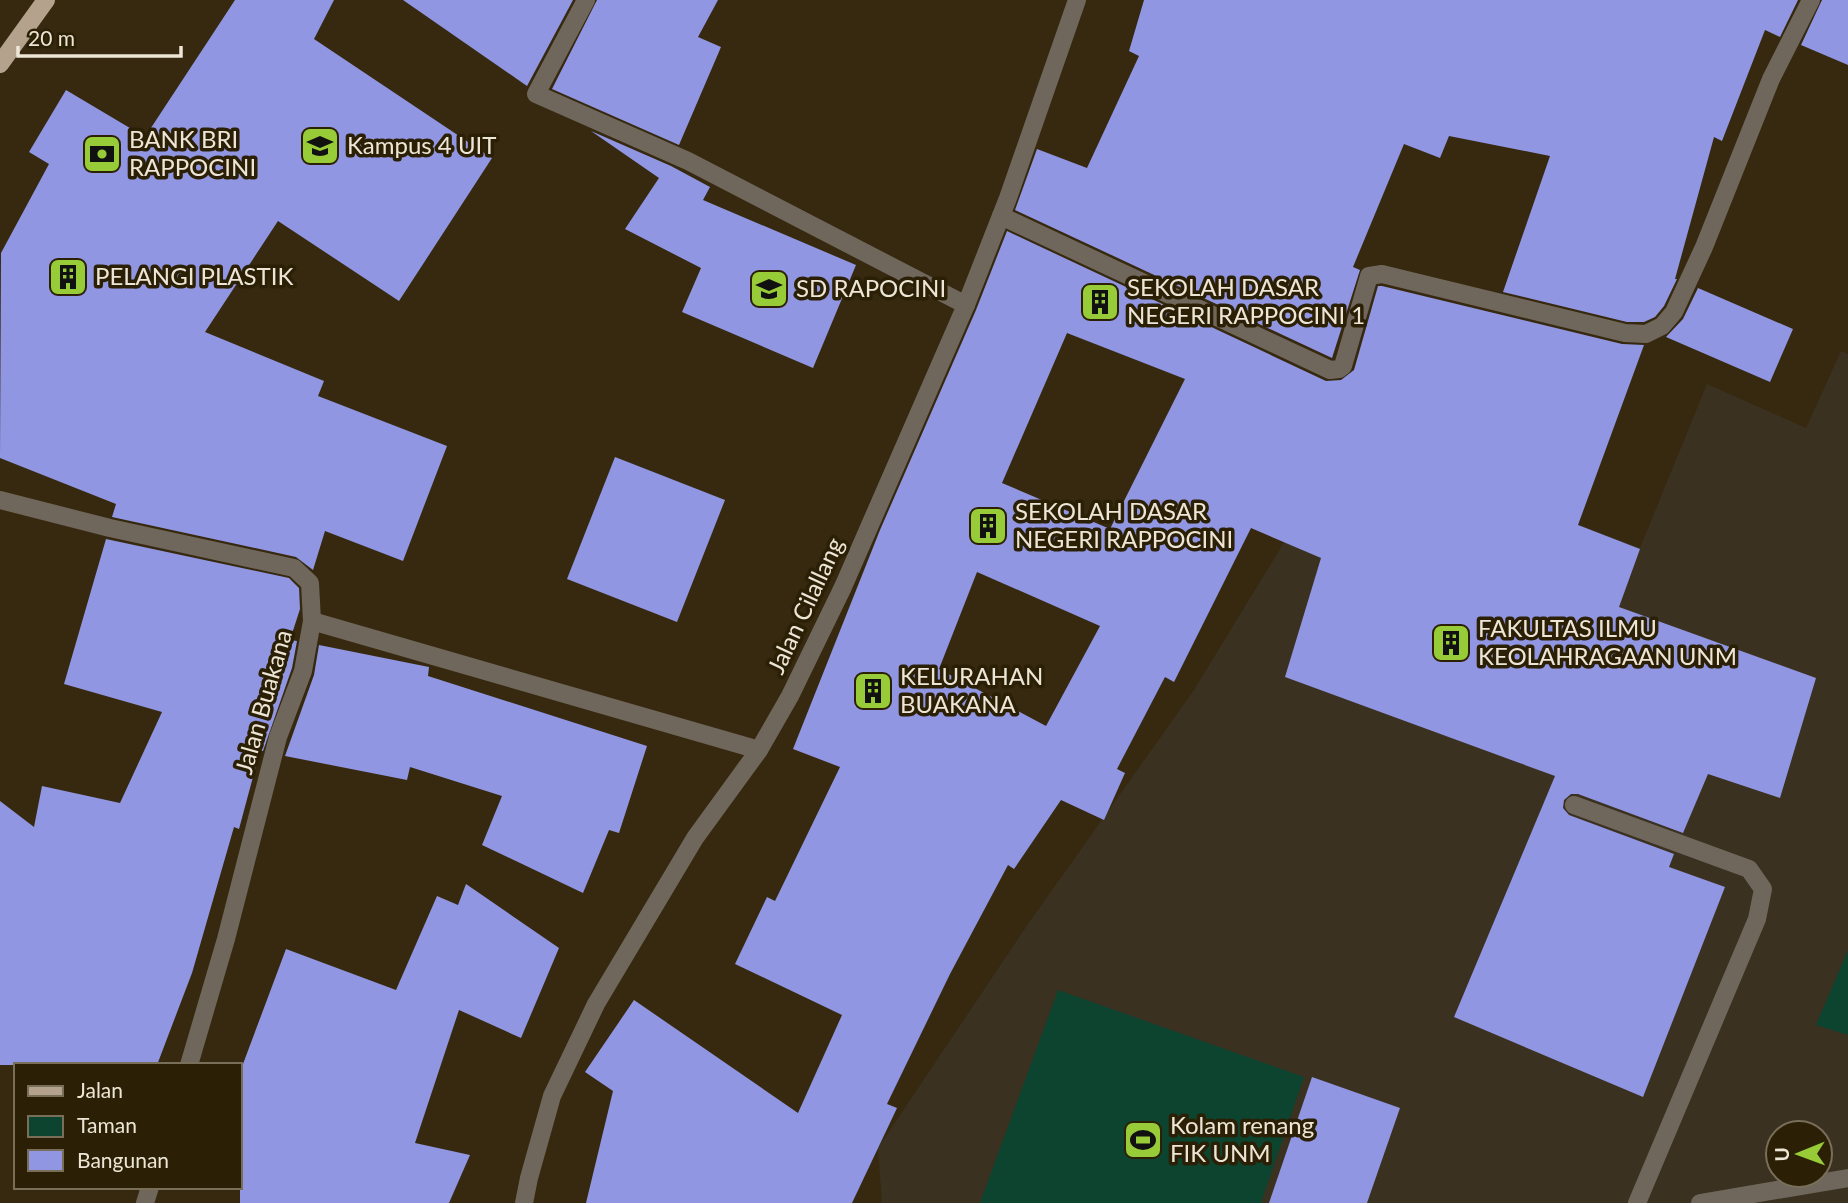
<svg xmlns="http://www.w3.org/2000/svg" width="1848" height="1203" viewBox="0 0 1848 1203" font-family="Lato,sans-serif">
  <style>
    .education { fill: #3b3121; fill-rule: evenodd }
    .green { fill: #0c4430 }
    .building { fill: #9196e3; fill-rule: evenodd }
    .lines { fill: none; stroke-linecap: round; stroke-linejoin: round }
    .minor { stroke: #70675c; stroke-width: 18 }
    .major { stroke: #b4a28c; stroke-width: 18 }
    .labels { text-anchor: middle; stroke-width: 7; stroke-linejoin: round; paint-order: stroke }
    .poi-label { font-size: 24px; fill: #ede6d6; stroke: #2b2005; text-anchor: start }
    .street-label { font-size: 24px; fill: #ede6d6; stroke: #2b2005 }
  </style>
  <rect width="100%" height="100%" fill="#36290f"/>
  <!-- education -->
  <path class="education" d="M1841,351l7,3v849h-966l-4,-55 150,-224 166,-234 106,-174 56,-77 284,109 67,-164 99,44zM1778,1133h42v42h-42z"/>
  <!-- green -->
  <g class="green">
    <polygon points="1848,950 1848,1035 1816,1025"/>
    <polygon points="1058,990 1304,1077 1261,1203 980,1203"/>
  </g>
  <!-- building -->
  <g class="building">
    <polygon points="235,0 334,0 314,39 492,158 399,301 278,221 205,332 324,381 318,396 447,446 403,561 325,531 313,570 296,557 112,517 116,504 0,458 1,253 49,164 29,152 66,90 145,137"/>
    <polygon points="403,0 573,0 527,86"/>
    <polygon points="597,0 718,0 698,37 721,47 679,145 552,89"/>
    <polygon points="1144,0 1798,0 1780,37 1765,30 1722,141 1714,137 1675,279 1677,279 1664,306 1655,317 1644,322 1627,322 1503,292 1550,156 1449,136 1440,158 1404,144 1353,267 1360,270 1332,358 1015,210 1037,149 1087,168 1139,56 1129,51"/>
    <polygon points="1822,0 1848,0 1848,65 1801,45"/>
    <polygon points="591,131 671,166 710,187 703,200 856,265 813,368 682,312 701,268 625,229 659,178"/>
    <path d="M1007,231l319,150 15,-1 13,-10 24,-84h4l240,58 22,1 -66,180 62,24 -21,58 197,71 -36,120 -72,-24 -25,59 -105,-39h-7l-7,6 -1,8 6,7 105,39 -5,13 56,20 -82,210 -189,-80 101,-241 -270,-99 36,-119 -70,-30 -77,154 -9,-5 -48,92 8,4 -21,47 -43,-20 -47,69 -6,-4 -58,109 -63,130 10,4 -45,95h-266l27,-112 -28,-19 49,-72 164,113 44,-98 -107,-51 32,-67 8,4 65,-134 -47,-18 87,-219 96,-220zM1067,333l118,46 -75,150 -108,-46zM977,572l123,54 -54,100 -107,-57z"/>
    <polygon points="1698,288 1793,329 1770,382 1666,337 1683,319"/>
    <polygon points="615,457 725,500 677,622 567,579"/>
    <polygon points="106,539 289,578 299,588 300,609 290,640 297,641 292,668 263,751 260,751 239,829 234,827 192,973 157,1065 0,1065 0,801 34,827 42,786 120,803 162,712 64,684"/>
    <polygon points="319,645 429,667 428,676 647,746 619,833 609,830 583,893 482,845 502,796 410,767 407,780 285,756 314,675"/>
    <polygon points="466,884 559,948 521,1038 459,1010 415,1143 470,1155 449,1203 240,1203 240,1072 286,949 396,990 437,896 458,905"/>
    <polygon points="1312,1077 1400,1108 1367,1203 1269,1203"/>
  </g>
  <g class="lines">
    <!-- minor -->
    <g class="minor">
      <polyline points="586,0 536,94 688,161 966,305"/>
      <polyline points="1001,216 1330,370 1339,369 1343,366 1369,276 1382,274 1625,333 1646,334 1662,326 1674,312 1704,247 1771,79 1811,0"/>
      <polyline points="0,500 110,528 294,568 310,583 312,621 303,671 278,737 226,939 189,1065"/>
      <polyline points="312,621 759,750"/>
      <polyline points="1574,805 1749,869 1763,889 1757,919 1637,1203"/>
      <polyline points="145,1203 150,1187"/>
      <polyline points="524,1203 529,1178 552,1096 596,1004 695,838 759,750 790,696 843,587 966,305 1008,198 1077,0"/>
      <polyline points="1700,1203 1848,1178"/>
    </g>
    <!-- major -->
    <polyline class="major" points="0,64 46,0"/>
  </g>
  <!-- icons -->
  <defs>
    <symbol id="university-square" viewBox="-11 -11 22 22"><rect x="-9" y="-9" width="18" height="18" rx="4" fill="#97cc38" stroke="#2b2005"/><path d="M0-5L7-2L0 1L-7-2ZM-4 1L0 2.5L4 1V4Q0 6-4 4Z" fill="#111"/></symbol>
    <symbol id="bank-square" viewBox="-11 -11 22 22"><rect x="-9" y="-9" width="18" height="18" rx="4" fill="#97cc38" stroke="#2b2005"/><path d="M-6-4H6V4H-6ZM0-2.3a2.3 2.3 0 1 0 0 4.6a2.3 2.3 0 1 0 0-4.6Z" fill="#111"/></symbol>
    <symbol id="building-square" viewBox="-11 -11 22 22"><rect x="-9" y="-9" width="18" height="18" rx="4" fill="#97cc38" stroke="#2b2005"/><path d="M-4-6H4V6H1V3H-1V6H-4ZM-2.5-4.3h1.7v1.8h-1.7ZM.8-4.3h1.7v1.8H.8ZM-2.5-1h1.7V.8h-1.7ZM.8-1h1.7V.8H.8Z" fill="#111"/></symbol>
    <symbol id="school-square" viewBox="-11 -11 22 22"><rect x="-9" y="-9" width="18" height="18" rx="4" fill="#97cc38" stroke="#2b2005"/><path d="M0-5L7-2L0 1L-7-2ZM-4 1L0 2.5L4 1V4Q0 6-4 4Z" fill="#111"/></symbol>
    <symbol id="stadium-square" viewBox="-11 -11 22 22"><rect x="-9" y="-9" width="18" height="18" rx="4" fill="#97cc38" stroke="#2b2005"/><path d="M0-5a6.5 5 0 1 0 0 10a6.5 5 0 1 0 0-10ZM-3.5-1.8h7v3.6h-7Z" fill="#111"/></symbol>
  </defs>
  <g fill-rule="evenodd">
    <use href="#university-square" x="298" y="124" width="44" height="44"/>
    <use href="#bank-square" x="80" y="132" width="44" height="44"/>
    <use href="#building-square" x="46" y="255" width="44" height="44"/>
    <use href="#school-square" x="747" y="267" width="44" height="44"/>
    <use href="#building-square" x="1078" y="280" width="44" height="44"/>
    <use href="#building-square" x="966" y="504" width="44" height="44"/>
    <use href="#building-square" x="1429" y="621" width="44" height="44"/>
    <use href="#building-square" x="851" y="669" width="44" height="44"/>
    <use href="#stadium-square" x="1121" y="1118" width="44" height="44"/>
  </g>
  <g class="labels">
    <!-- poi labels -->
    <g class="poi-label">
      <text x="129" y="148">BANK BRI<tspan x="129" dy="28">RAPPOCINI</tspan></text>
      <text x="347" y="154">Kampus 4 UIT</text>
      <text x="95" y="285">PELANGI PLASTIK</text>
      <text x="1127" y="296">SEKOLAH DASAR<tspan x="1127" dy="28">NEGERI RAPPOCINI 1</tspan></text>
      <text x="796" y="297">SD RAPOCINI</text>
      <text x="1015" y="520">SEKOLAH DASAR<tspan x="1015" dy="28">NEGERI RAPPOCINI</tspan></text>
      <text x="1478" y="637">FAKULTAS ILMU<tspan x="1478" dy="28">KEOLAHRAGAAN UNM</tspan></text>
      <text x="900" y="685">KELURAHAN<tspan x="900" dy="28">BUAKANA</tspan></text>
      <text x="1170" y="1134">Kolam renang<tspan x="1170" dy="28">FIK UNM</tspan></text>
    </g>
    <!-- street labels -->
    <g class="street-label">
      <text transform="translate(806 606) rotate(-65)" y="8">Jalan Cilallang</text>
      <text transform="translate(264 702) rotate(-74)" y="8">Jalan Buakana</text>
    </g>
  </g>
  <!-- legend -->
  <rect x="14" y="1063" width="228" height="126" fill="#2b2005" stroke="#796f59" stroke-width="2"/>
  <rect x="28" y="1086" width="35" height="10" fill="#b4a28c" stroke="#796f59" stroke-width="2"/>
  <text x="77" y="1098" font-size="21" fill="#ede6d6">Jalan</text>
  <rect x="28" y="1116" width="35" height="21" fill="#0c4430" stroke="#796f59" stroke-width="2"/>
  <text x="77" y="1133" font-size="21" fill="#ede6d6">Taman</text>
  <rect x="28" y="1150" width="35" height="21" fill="#9196e3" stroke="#796f59" stroke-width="2"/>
  <text x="77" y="1168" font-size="21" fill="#ede6d6">Bangunan</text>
  <!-- north arrow -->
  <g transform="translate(1799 1154) rotate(269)"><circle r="33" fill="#2b2005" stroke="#796f59" stroke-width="2"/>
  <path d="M0-5L12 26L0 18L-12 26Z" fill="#97cc38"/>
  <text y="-10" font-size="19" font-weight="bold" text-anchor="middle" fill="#ede6d6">U</text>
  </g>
  <!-- scale -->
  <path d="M18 46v10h163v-10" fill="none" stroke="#ede6d6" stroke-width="3.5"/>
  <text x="28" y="46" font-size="21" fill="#ede6d6" stroke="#2b2005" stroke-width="5" paint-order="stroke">20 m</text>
</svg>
